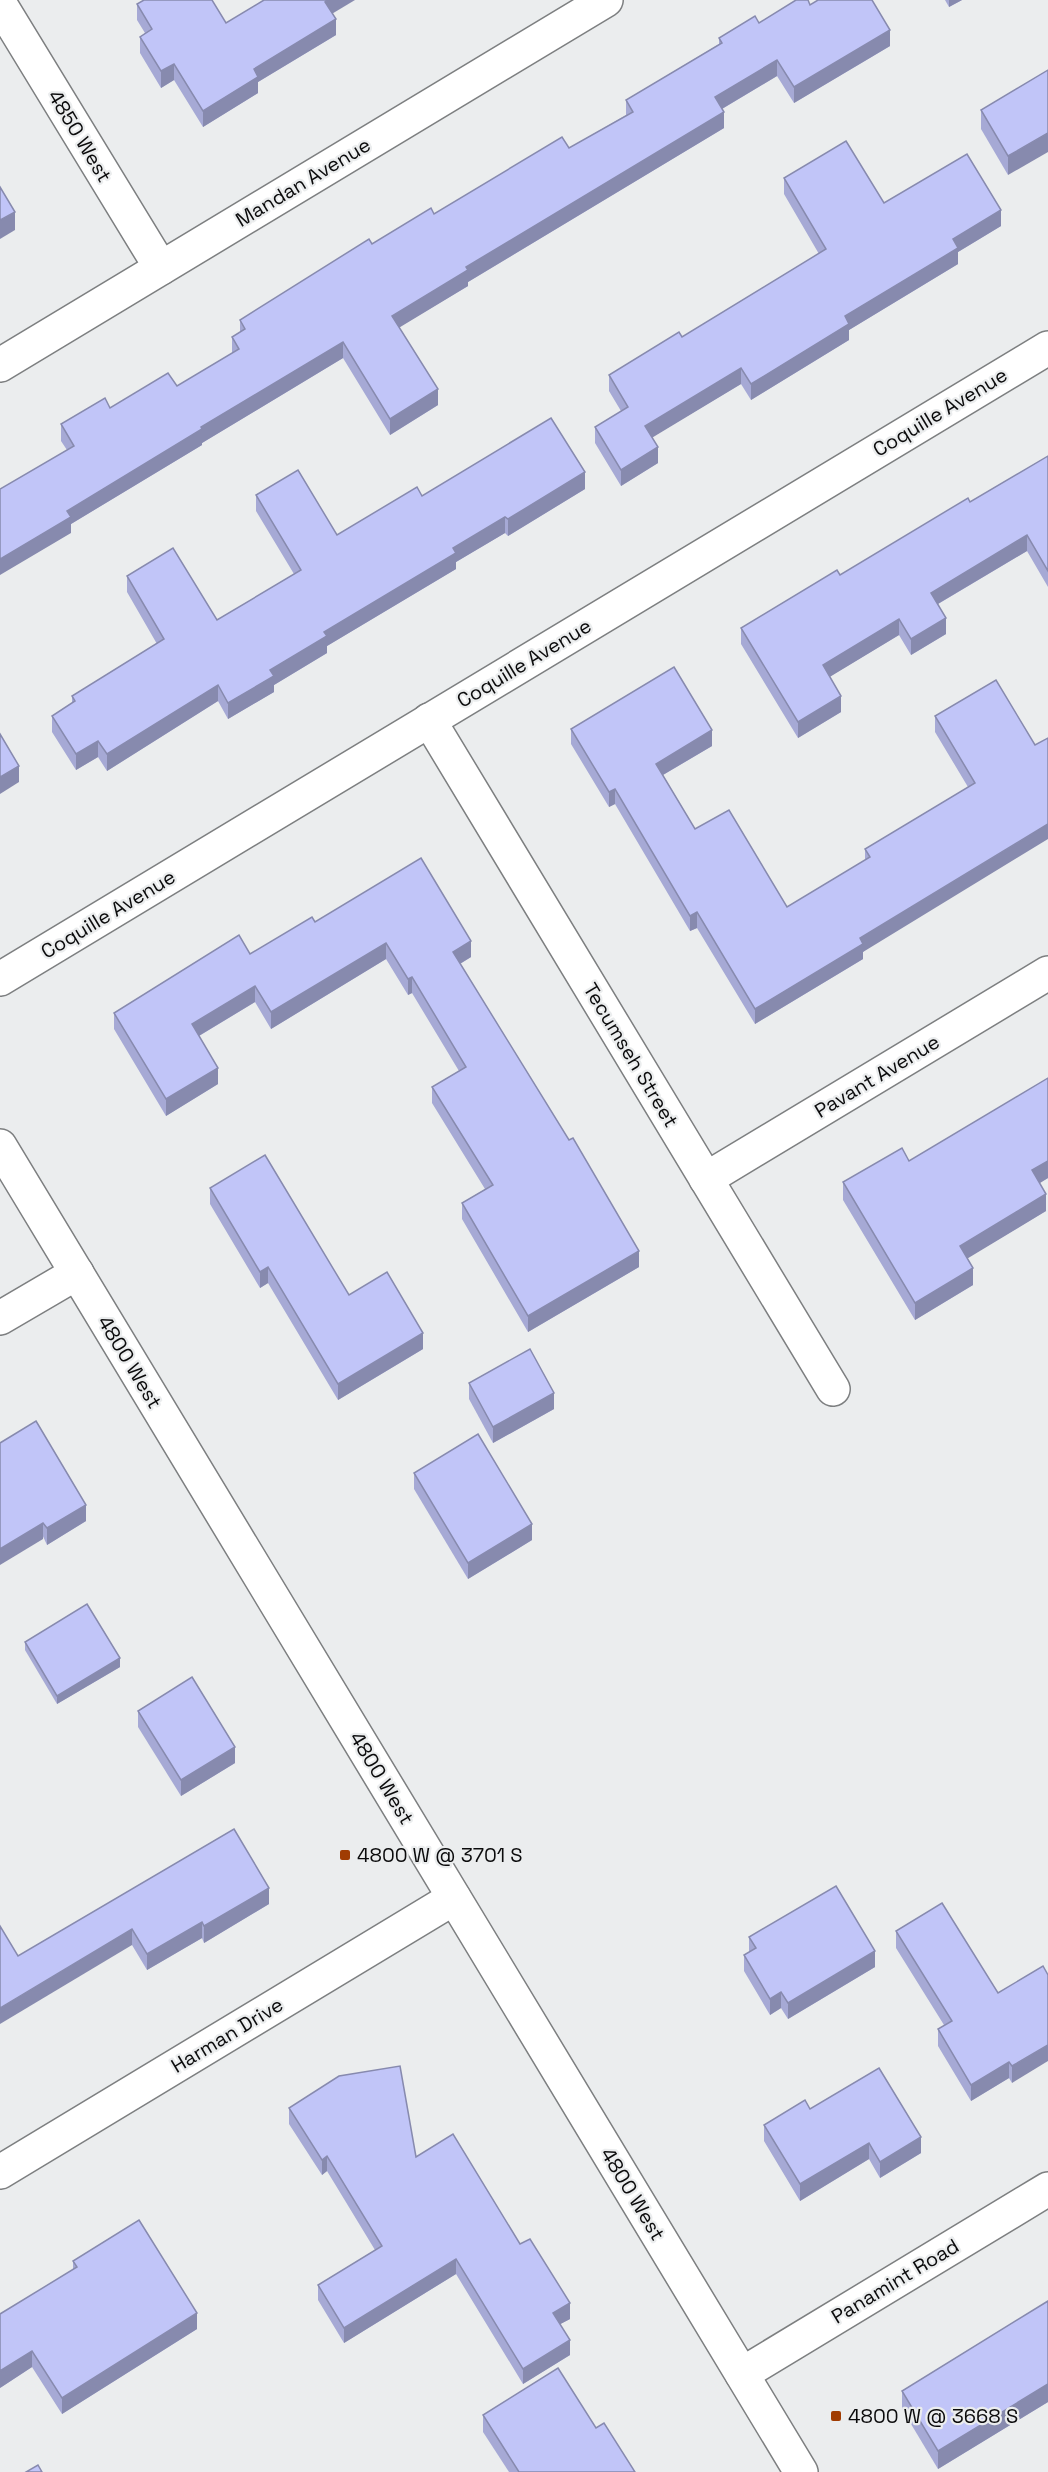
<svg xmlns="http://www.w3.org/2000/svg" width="1048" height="2472" viewBox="0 0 1048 2472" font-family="'Space Grotesk',sans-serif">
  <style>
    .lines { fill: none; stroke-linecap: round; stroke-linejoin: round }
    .minor-casing { stroke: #7d7f80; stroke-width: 36 }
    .secondary-casing { stroke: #7d7f80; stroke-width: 36 }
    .minor { stroke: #fff; stroke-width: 33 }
    .secondary { stroke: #fff; stroke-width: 33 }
    .wall { fill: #a6a9d5 }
    .shaded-wall { fill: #878aae }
    .building { fill: #c1c5f8; stroke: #878aae; stroke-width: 1.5 }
    .poi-dot { fill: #a03c02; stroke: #ebedee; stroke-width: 2 }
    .labels { text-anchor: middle; stroke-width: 4.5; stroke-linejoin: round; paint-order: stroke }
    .street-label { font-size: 20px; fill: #0b0b0c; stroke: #ebedee }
    .poi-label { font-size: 20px; fill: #0b0b0c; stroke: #ebedee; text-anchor: start }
  </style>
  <rect width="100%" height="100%" fill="#ebedee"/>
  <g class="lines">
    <defs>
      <g id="minor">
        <polyline points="0,4 161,268"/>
        <polyline points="0,365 606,0"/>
        <polyline points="429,720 833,1389"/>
        <polyline points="0,979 1048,348"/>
        <polyline points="706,1179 1048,973"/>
        <polyline points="0,1318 77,1273"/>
        <polyline points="0,2172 454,1898"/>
        <polyline points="742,2374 1048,2189"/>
      </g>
      <polyline id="secondary" points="0,1146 801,2472"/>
    </defs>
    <!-- minor casing -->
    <use href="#minor" class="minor-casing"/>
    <!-- secondary casing -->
    <use href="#secondary" class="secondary-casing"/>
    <!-- minor -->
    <use href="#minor" class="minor"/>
    <!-- secondary -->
    <use href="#secondary" class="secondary"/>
  </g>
  <!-- wall -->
  <g class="wall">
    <polygon points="945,0 962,0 949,7"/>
    <polygon points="137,4 226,23 332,13 336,35 258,82 258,93 203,127 174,80 161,88 140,53 140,37 145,33 137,20"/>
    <polygon points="810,5 890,46 794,103 777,76 722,109 724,128 468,282 468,286 399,327 438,405 390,435 343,358 202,443 202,445 71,524 71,533 67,450 61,441 61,424 177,386 232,353 232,337 240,332 240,320 372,244 569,148 626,115 626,100 719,44 719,38"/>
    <polygon points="1048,70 1008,175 981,129 981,110"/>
    <polygon points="784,178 884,203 1001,226 958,252 958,264 849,330 849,340 751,400 741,384 652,437 658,463 621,486 595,443 595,427 621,411 609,391 609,375 682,337 819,254 784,194"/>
    <polygon points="1048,456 1048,587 1027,551 938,604 946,634 911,655 899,635 829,677 841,712 798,738 741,644 741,628 840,575 970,502"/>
    <polygon points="585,489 508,536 505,533 456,562 456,569 327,646 327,653 274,685 274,692 228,719 218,701 107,771 98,757 76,770 52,732 52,716 72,703 72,696 157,644 127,592 127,576 217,620 294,574 256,511 256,495 337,535 422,496"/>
    <polygon points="935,716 1035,745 863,952 863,959 755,1024 697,928 690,931 615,804 609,807 571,744 571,729 712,746 663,775 695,829 787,907 865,860 865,849 968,787 935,732"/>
    <polygon points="315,922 471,957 460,964 639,1267 528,1332 462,1219 462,1203 485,1189 432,1103 432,1087 459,1071 412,993 408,995 386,959 271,1029 255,1002 199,1036 218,1084 166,1116 114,1029 114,1013 250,954"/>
    <polygon points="1048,1078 1048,1178 1039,1183 1046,1211 967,1258 973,1285 915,1320 843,1200 843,1182 909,1161"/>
    <polygon points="210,1188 349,1295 423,1349 338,1400 268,1283 260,1288 210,1204"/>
    <polygon points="469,1383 554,1409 493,1443 469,1399"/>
    <polygon points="0,1443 86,1521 47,1545"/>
    <polygon points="414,1473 532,1540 468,1579 414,1489"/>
    <polygon points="25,1642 120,1667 57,1704 25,1650"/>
    <polygon points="138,1711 235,1763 181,1796 138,1727"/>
    <polygon points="234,1829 269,1904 204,1943 202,1938 147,1970 132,1945 18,1956"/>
    <polygon points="896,1931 998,1993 1043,1966 1012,2083 1009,2078 971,2101 938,2046 938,2029 944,2025 896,1948"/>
    <polygon points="749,1937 875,1967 788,2019 781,2008 770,2015 744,1971 744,1955 749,1952"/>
    <polygon points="289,2108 416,2157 520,2244 570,2319 560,2324 570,2355 523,2384 456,2274 344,2343 318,2300 318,2285 375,2250 327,2171 322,2175 289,2124"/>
    <polygon points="810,2109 921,2153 880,2178 869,2159 800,2201 764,2141 764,2125"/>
    <polygon points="73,2261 197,2329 62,2414 32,2367 0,2388 73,2269"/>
    <polygon points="1048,2301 1048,2402 938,2469 902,2409 902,2391"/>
    <polygon points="483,2415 596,2428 635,2472 509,2472 483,2432"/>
  </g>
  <!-- shaded-wall -->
  <g class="shaded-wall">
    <polygon points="328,0 355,0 325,18 325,2"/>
    <polygon points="949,0 962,0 949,7"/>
    <polygon points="336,19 336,35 258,82 258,93 203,127 203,111 254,69"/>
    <polygon points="890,30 890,46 794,103 794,87"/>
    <polygon points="777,60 777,76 715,113 715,97"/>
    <polygon points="174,64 174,80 161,88 161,71"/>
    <polygon points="724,112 724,128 468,282 468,286 392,332 392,316 466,267"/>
    <polygon points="1048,133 1048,152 1008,175 1008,156"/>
    <polygon points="1001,210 1001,226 958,252 958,264 849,330 849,340 751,400 751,384 953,239"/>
    <polygon points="15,212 15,230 0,239 0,220"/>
    <polygon points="343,342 343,358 202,443 202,445 71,524 71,533 0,575 0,559 67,511 201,427"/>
    <polygon points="741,368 741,384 645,442 645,426"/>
    <polygon points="438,389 438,405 390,435 390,419"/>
    <polygon points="658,447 658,463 621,486 621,470"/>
    <polygon points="585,472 585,489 508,536 508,519"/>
    <polygon points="505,517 505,533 456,562 456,569 327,646 327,653 274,685 274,692 228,719 228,703 270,670 324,632 453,548"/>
    <polygon points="1027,535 1027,551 931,608 931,593"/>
    <polygon points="946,618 946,634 911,655 911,639"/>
    <polygon points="899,619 899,635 823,681 823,665"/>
    <polygon points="218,685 218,701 107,771 107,754"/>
    <polygon points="841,696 841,712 798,738 798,722"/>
    <polygon points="712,730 712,746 656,779 656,764"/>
    <polygon points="98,741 98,757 76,770 76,754"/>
    <polygon points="19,766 19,782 0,794 0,777"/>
    <polygon points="615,789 615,804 609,807 609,792"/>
    <polygon points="1048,824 1048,839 863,952 863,959 755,1024 755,1009 860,938"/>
    <polygon points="697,912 697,928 690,931 690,916"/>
    <polygon points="471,941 471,957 453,968 453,952"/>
    <polygon points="386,943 386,959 271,1029 271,1012"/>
    <polygon points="412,977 412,993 408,995 408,979"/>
    <polygon points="255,986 255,1002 192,1040 192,1024"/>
    <polygon points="218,1068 218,1084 166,1116 166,1099"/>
    <polygon points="1048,1161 1048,1178 1032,1188 1032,1170"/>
    <polygon points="1046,1194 1046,1211 960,1263 960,1246"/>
    <polygon points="639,1251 639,1267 528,1332 528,1316"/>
    <polygon points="268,1267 268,1283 260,1288 260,1272"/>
    <polygon points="973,1268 973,1285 915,1320 915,1303"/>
    <polygon points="423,1333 423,1349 338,1400 338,1384"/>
    <polygon points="554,1393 554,1409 493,1443 493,1427"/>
    <polygon points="86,1505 86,1521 47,1545 47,1528"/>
    <polygon points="43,1523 43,1539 0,1565 0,1549"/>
    <polygon points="532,1524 532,1540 468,1579 468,1563"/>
    <polygon points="120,1658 120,1667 57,1704 57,1696"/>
    <polygon points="235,1747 235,1763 181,1796 181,1780"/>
    <polygon points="269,1888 269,1904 204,1943 204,1926"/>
    <polygon points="202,1922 202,1938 147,1970 147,1954"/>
    <polygon points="132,1929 132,1945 0,2024 0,2008"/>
    <polygon points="875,1951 875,1967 788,2019 788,2003"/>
    <polygon points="781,1992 781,2008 770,2015 770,1999"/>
    <polygon points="1048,2045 1048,2061 1012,2083 1012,2066"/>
    <polygon points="1009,2062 1009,2078 971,2101 971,2085"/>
    <polygon points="921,2137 921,2153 880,2178 880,2162"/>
    <polygon points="869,2143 869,2159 800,2201 800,2184"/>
    <polygon points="327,2156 327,2171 322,2175 322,2160"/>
    <polygon points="456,2259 456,2274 344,2343 344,2328"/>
    <polygon points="570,2303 570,2319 553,2328 553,2313"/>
    <polygon points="197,2313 197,2329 62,2414 62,2398"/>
    <polygon points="570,2340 570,2355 523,2384 523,2369"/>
    <polygon points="32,2351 32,2367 0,2388 0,2371"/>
    <polygon points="1048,2384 1048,2402 938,2469 938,2451"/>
  </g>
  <!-- building -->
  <g class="building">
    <polygon points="144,0 212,0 226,23 264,0 328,0 325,2 336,19 254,69 258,77 203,111 174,64 161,71 140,37 152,29 137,4"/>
    <polygon points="796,0 808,0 810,5 818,0 872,0 890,30 794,87 777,60 715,97 724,112 466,267 468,270 392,316 438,389 390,419 343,342 201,427 202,429 67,511 71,517 0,559 0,489 74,446 61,424 105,398 110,408 168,373 177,386 239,349 232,337 245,329 240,320 369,239 372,244 431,208 434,214 562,137 569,148 633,112 626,100 722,43 719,38 755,16 759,23"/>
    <polygon points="1048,70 1048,133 1008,156 981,110"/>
    <polygon points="846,141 884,203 967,154 1001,210 953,239 958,248 845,316 849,324 751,384 741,368 645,426 658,447 621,470 595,427 628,407 609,375 679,332 682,337 826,249 784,178"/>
    <polygon points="0,187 15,212 0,220"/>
    <polygon points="551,418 585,472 508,519 505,517 453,548 456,553 324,632 327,636 270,670 274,676 228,703 218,685 107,754 98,741 76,754 52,716 75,701 72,696 164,639 127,576 173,548 217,620 301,570 256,495 298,470 337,535 417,487 422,496"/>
    <polygon points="1048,456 1048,571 1027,535 931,593 946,618 911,639 899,619 823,665 841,696 798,722 741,628 837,570 840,575 968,498 970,502"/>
    <polygon points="674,667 712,730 656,764 695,829 729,810 787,907 870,857 865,849 975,783 935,716 996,680 1035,745 1048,738 1048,824 860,938 863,944 755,1009 697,912 690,916 615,789 609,792 571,729"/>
    <polygon points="0,734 19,766 0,777"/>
    <polygon points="421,858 471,941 453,952 569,1140 573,1138 639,1251 528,1316 462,1203 493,1185 432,1087 466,1067 412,977 408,979 386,943 271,1012 255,986 192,1024 218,1068 166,1099 114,1013 239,935 250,954 312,917 315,922"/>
    <polygon points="1048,1078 1048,1161 1032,1170 1046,1194 960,1246 973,1268 915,1303 843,1182 902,1148 909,1161"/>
    <polygon points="265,1155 349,1295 387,1272 423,1333 338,1384 268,1267 260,1272 210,1188"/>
    <polygon points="530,1349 554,1393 493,1427 469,1383"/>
    <polygon points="36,1421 86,1505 47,1528 43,1523 0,1549 0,1443"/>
    <polygon points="478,1434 532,1524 468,1563 414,1473"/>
    <polygon points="87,1604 120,1658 57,1696 25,1642"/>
    <polygon points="192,1677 235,1747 181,1780 138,1711"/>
    <polygon points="234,1829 269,1888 204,1926 202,1922 147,1954 132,1929 0,2008 0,1926 18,1956"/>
    <polygon points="836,1886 875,1951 788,2003 781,1992 770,1999 744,1955 756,1948 749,1937"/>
    <polygon points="942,1903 998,1993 1043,1966 1048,1975 1048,2045 1012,2066 1009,2062 971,2085 938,2029 952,2021 896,1931"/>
    <polygon points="400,2066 416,2157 453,2134 520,2244 530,2239 570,2303 553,2313 570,2340 523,2369 456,2259 344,2328 318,2285 382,2246 327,2156 322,2160 289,2108 339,2076"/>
    <polygon points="879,2068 921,2137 880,2162 869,2143 800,2184 764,2125 805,2100 810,2109"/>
    <polygon points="139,2220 197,2313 62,2398 32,2351 0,2371 0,2314 77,2267 73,2261"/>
    <polygon points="1048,2301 1048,2384 938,2451 902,2391"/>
    <polygon points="558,2368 596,2428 604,2423 635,2472 519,2472 483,2415"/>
    <polygon points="38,2465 42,2472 26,2472"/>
  </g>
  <!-- markers -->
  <g class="poi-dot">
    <rect x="339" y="1849" width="12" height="12" rx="3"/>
    <rect x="830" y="2410" width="12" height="12" rx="3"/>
  </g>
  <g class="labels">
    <!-- street labels -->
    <g class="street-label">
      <text transform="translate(80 136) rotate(59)" y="7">4850 West</text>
      <text transform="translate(303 182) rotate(-31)" y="7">Mandan Avenue</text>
      <text transform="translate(940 412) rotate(-31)" y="7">Coquille Avenue</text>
      <text transform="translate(524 663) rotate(-31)" y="7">Coquille Avenue</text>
      <text transform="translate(108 914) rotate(-31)" y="7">Coquille Avenue</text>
      <text transform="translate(631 1055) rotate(59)" y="7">Tecumseh Street</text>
      <text transform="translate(877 1076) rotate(-31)" y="7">Pavant Avenue</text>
      <text transform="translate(130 1362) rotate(59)" y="7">4800 West</text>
      <text transform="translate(382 1778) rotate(59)" y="7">4800 West</text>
      <text transform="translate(227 2035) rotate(-31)" y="7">Harman Drive</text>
      <text transform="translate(633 2194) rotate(59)" y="7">4800 West</text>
      <text transform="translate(895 2281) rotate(-31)" y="7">Panamint Road</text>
    </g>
    <!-- poi labels -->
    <g class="poi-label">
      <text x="357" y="1862">4800 W @ 3701 S</text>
      <text x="848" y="2423">4800 W @ 3668 S</text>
    </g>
  </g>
</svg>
